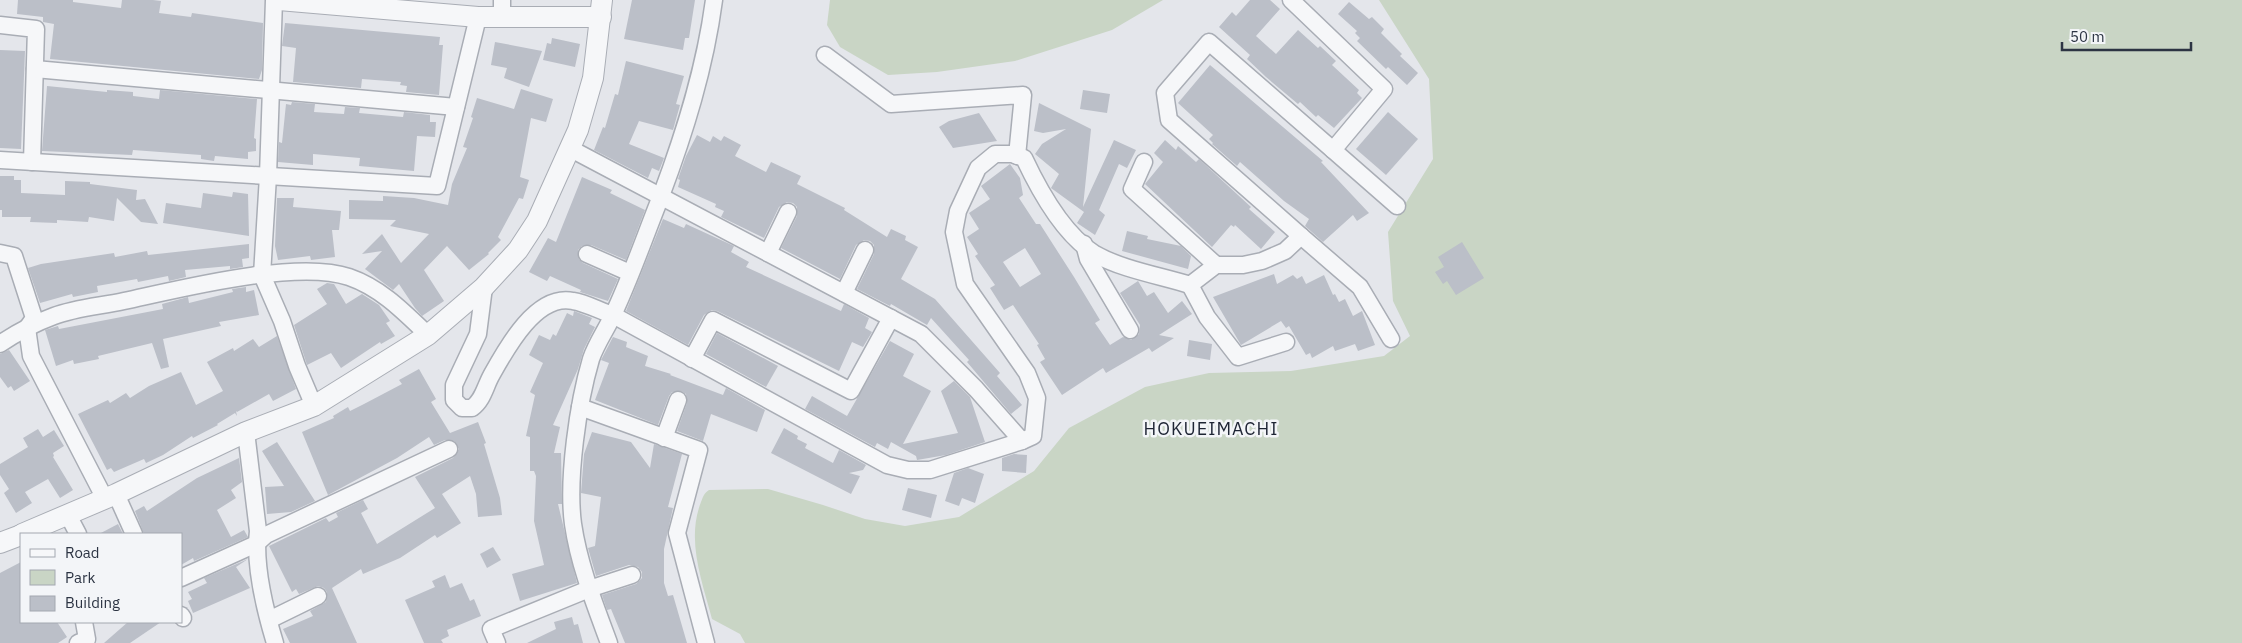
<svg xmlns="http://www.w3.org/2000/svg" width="2242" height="643" viewBox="0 0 2242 643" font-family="'IBM Plex Sans',sans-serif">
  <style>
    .green { fill: #c9d5c5 }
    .building { fill: #bbbfc8; fill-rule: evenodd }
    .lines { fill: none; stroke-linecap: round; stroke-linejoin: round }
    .minor-casing { stroke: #a9adb5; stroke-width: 19 }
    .tertiary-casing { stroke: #a9adb5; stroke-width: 22 }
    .minor { stroke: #f6f7f9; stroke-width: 16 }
    .tertiary { stroke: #f6f7f9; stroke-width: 20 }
    .labels { text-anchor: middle; stroke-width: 5; stroke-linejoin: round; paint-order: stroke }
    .quarter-label { font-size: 18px; letter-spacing: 1px; fill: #1e2534; stroke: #f3f5f8 }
  </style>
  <rect width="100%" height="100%" fill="#e4e6eb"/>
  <!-- green -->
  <g class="green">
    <polygon points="830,0 1163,0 1112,30 1015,61 937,72 888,75 840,47 827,25"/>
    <path d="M1379,0h863v643h-1497l-5,-9 -28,-15c-10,-38 -26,-79 -11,-117 2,-5 3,-9 8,-12l59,-1 55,16 42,14 40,7 54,-9 75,-46 35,-43 76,-41 64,-14 82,-2 93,-15 26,-20 -17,-35 -5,-69 45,-73 -4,-80z"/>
  </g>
  <!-- building -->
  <g class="building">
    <polygon points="18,0 73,0 73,2 121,8 122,0 153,0 161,1 159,13 191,17 192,13 263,23 262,70 259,79 50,59 54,24 43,22 43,17 17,14"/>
    <polygon points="632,0 695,0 689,38 685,38 683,50 624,39"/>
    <polygon points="1250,0 1270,0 1280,9 1256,36 1276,54 1298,30 1318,48 1320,46 1336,61 1332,65 1359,90 1357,93 1362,98 1334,128 1318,115 1316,117 1300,102 1298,104 1266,77 1247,59 1250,55 1219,27 1232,12 1236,16"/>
    <polygon points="1349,2 1369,19 1372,17 1384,29 1381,33 1402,54 1400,56 1418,73 1407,85 1388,67 1386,69 1357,41 1360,38 1355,33 1357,31 1338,14"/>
    <polygon points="285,23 440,37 439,45 443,45 439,95 406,92 407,86 400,85 401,82 362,79 361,88 293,82 296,48 282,46"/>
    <polygon points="552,38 580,44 575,67 543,60 547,43 551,44"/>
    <polygon points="495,42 542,51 529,87 504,78 507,68 491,65"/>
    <polygon points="0,50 25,51 21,149 0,148"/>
    <polygon points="626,61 684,76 676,104 680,105 673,130 639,121 629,144 664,158 659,171 652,168 648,178 594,150 603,127 605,128 615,94 618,95"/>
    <polygon points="1210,65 1323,161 1321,162 1369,213 1357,221 1353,215 1323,242 1305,226 1309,219 1284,201 1240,162 1237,166 1212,144 1213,143 1209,139 1213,135 1178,103"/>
    <polygon points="47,86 107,92 107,90 133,92 133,96 159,99 160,90 257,99 254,138 256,139 256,151 248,152 248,159 215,156 214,161 201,159 201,155 133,150 132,155 42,151"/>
    <polygon points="521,89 553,99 546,122 531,118 520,177 529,180 523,199 519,198 498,237 501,240 488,253 489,254 469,270 447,246 424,270 444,301 422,316 415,308 399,284 393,290 365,269 382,251 362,254 382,234 401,263 429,234 390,226 396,220 349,219 349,200 383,201 383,196 414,198 448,205 452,184 467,148 463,147 473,118 471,117 477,98 514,109"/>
    <polygon points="1083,90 1110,94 1107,113 1080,109"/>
    <polygon points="292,102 315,104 314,112 344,114 345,107 360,108 359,113 403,117 404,112 430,115 430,122 436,122 435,137 417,136 414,171 359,166 360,158 313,154 313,165 278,162 279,142 282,143 286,104 291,105"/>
    <polygon points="1039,103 1091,129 1083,207 1114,140 1136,150 1127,168 1119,164 1099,210 1105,215 1095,235 1077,223 1084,212 1051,188 1059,174 1035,154 1042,144 1066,129 1043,133 1034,131"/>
    <polygon points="1388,112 1418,139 1386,175 1356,149"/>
    <polygon points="979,113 997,141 953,148 939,127 949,121"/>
    <polygon points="697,135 710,142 713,136 721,141 724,136 741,145 735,156 766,172 771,162 801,176 797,184 845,208 844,210 887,237 891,229 906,236 905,240 918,247 901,279 935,299 1000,373 997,376 1022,405 1011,414 967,362 969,360 931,318 927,325 891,304 890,306 857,289 874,254 874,245 870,241 864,240 856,245 840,279 781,248 797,216 797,207 793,203 787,202 779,207 764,238 721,217 724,211 715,207 716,204 678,187 680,180 678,179 686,156"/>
    <polygon points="1165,140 1176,150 1178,146 1196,162 1199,159 1251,207 1249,209 1275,232 1261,249 1235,225 1234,227 1231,225 1212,247 1145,184 1163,162 1154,153"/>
    <path d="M1010,164l10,14 3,17 -4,3 17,26h4l34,53 26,43 -5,3 15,22 13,-8 8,3 8,-6 1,-9 -20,-32 18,-12 9,15 7,-4 14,21 14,-12 10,13 -33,21 15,3 -22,14 -3,-4 -43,25 -3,-5 -41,27 -22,-33 5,-3 -8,-14 2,-1 -26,-39 -9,5 -14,-22 5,-3 -20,-29 3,-2 -11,-17 12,-8 -10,-16 21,-14 -9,-13zM1025,248l16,26 -21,13 -17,-25z"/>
    <polygon points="0,176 14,176 14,180 21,180 21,193 65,195 65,181 90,182 90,184 137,190 136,200 145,199 158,224 141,222 117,198 114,221 89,217 88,222 57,220 57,223 30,222 31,217 2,217 2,210 0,210"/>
    <polygon points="582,177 612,190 610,193 645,210 626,260 591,245 582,246 578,250 579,259 583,263 618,279 608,301 580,292 581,290 550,276 547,281 529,272 548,238 556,242"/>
    <polygon points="233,192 248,194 249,236 163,223 166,203 201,208 203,193 232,197"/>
    <polygon points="277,198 294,198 293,207 341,211 339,230 332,230 335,257 311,260 310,256 278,260 275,246"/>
    <polygon points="663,219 684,228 686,224 734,246 731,252 749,262 746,267 841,311 844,304 869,318 865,328 872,332 863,347 852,342 839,371 717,311 712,310 704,315 688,345 626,311"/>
    <polygon points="1127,231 1148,236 1147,239 1181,246 1191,256 1188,269 1122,251"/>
    <polygon points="1462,242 1484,278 1456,295 1447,281 1443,284 1435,272 1444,267 1438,257"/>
    <polygon points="249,244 249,258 242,259 243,267 230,269 230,266 185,270 186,277 169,281 168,276 138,282 137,279 97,286 98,292 73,297 72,294 40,303 28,268 41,264 114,253 115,257 147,251 148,255"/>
    <polygon points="1274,274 1277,284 1293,275 1297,279 1302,276 1306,284 1324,275 1333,295 1335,294 1339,302 1345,299 1353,316 1362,311 1375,345 1358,351 1355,344 1335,351 1333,346 1312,358 1310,353 1306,355 1289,326 1286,328 1281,321 1241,345 1213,297"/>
    <polygon points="327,283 334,284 346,304 362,294 379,305 390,321 386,323 395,336 381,344 380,342 341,368 331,353 307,365 294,325 327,304 317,289"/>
    <polygon points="246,287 246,292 254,290 259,315 219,322 221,326 163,339 169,367 161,369 152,343 98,356 99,359 74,364 73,360 56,366 45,330 58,326 59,329 163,309 162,304 188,297 189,303 233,292 232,289"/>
    <polygon points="574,311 592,318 589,324 595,327 584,349 578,369 553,425 560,427 554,453 561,453 562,504 558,504 577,583 520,601 512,574 544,565 534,521 536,476 534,471 530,471 530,437 526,436 535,395 530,392 543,363 529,355 539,335 550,340 553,334 556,336 567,313 573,316"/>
    <polygon points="717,333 778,366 766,387 706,354"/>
    <polygon points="277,336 296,389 273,401 269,394 237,412 236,411 237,416 235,413 217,424 218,425 193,438 192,436 163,455 146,463 144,459 114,472 111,468 107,470 78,414 108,400 110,403 126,393 130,398 149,386 181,372 196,405 223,391 207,362 233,348 234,351 253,339 259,347"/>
    <polygon points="613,337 627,342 626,347 648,356 645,366 671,374 670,375 723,395 726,388 765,410 757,432 711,414 703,441 677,431 687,403 686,394 681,391 672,392 669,396 658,425 595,400 609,363 601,360"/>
    <polygon points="1189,340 1212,344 1210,360 1187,356"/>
    <polygon points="890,341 914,354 903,376 931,391 903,444 958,433 941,391 954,381 970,397 985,442 946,455 917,460 916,456 891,442 888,449 877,443 875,447 805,409 812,396 847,416"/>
    <polygon points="9,350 30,381 14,391 11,386 8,388 0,377 0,354"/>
    <polygon points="419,369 436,399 431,402 450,433 478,422 486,443 484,444 500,498 502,515 478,517 476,494 470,476 442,494 461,523 437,538 435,535 400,558 363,574 361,569 332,588 357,643 290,643 283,629 313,616 310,611 326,602 327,592 324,588 318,586 299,594 296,589 292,592 269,546 326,518 329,522 338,517 336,513 363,500 368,509 361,513 377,544 435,508 415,477 453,458 459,449 454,441 445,440 434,445 429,437 397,458 328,495 302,432 334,418 333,416 348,407 350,411 364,404 402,384 399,380"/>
    <polygon points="784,428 798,436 797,439 807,444 805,448 833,463 839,450 866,465 863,470 849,473 860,476 851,494 771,453"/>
    <polygon points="38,429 43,437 54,430 64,446 53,453 54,456 53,457 73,490 60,498 48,479 25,492 32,503 16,513 4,493 9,489 0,475 0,464 28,447 23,438"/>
    <polygon points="592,432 631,442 650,468 654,444 682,454 668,507 673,508 664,549 664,583 668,596 673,595 687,643 625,643 611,609 607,610 602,595 636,584 642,578 642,572 638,567 629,565 596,576 588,548 595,546 601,497 581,493 584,454"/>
    <polygon points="277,442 315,501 291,512 267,514 265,487 284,486 262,451"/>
    <polygon points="1014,454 1027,455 1026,473 1002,471 1002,458"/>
    <polygon points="239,458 242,482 231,490 236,498 217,510 231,537 244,530 248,537 194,561 193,558 181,565 181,534 144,534 135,511 144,506 147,511 197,478"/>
    <polygon points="968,468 984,474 975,503 962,498 959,506 945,501 954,473"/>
    <polygon points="908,488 937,495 931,518 902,510"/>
    <polygon points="118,524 123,534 99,534"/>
    <polygon points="493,547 501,560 487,568 480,554"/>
    <polygon points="248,559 236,567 250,588 193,613 188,601 192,599 188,592 207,583 204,578"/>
    <polygon points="21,562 21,622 57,622 67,637 58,643 0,643 0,573"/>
    <polygon points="445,575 450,588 462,583 470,601 474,599 481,616 447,630 449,636 441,640 443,643 424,643 405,600 435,587 432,581"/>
    <polygon points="572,617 574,625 578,624 583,643 527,643 556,629 554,622"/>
    <polygon points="128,622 161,622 130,643 104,643"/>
  </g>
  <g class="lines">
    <defs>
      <g id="minor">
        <polyline points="274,0 268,176 262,275 282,321 297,366 314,406"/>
        <polyline points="502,0 502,17"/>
        <polyline points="0,25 36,29 32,162"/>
        <polyline points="825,55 891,104 1023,95 1017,156"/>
        <polyline points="35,69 456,107"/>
        <polyline points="571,149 921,334 976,389 1022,441"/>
        <polyline points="1333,150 1397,206"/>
        <polyline points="0,160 437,186 478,17"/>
        <polyline points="1144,162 1132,189 1216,265"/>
        <polyline points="1301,236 1360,287 1391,339"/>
        <polyline points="1084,244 1088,259 1130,330"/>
        <polyline points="0,253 14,256 34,318 27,328 31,356 105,499"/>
        <polyline points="768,253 788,212"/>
        <polyline points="587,254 630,273"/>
        <polyline points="1190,285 1207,317 1238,357 1286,342"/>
        <path d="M484,287l-6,47 -24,51v15l8,8h10c11,-8 13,-21 19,-32 15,-27 45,-83 82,-75 13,2 27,10 40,14l274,150 21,5h22l92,-29 11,-5 4,-38 -10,-25 -62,-89 -11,-52 4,-21 20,-43 17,-14h17l12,4c15,32 40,77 71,96 26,15 66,22 95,31l26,-20h27l19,-4 23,-10 16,-15 -132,-116 -4,-27 44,-51 124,108 51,-61 -93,-89"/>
        <polyline points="844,293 865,250"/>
        <path d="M0,344c16,-11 35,-21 54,-28 21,-8 47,-10 70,-15 56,-12 173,-42 225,-24 32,11 55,35 79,58"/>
        <polyline points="692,359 713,320 851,391 891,318"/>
        <polyline points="580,407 699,450 677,533 706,643"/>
        <path d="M246,432l12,99c-4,33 7,79 17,112"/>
        <polyline points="664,438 678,400"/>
        <polyline points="116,494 134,534"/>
        <polyline points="68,515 78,534"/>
        <polyline points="181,578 256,544 266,535 449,449"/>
        <polyline points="181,615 183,618"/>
        <polyline points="269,620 318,596"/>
        <polyline points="78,643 87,639 84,622"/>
        <polyline points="497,643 491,629 589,589 632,575"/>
        <path d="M609,643c-14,-38 -30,-78 -36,-119 -6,-45 5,-121 18,-165 5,-15 15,-29 22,-44 18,-38 32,-79 48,-119 24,-64 44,-128 53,-196"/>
      </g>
      <g id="tertiary">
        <polyline points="279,0 478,17 601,17"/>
        <polyline points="22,534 116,494 246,432 314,406 428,335 484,287 518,250 537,221 578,130 593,78 602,0"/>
        <polyline points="0,543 21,535"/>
      </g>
    </defs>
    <!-- minor casing -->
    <use href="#minor" class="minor-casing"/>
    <!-- tertiary casing -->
    <use href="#tertiary" class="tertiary-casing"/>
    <!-- minor -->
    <use href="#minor" class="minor"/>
    <!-- tertiary -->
    <use href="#tertiary" class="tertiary"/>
  </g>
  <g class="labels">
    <!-- quarter labels -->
    <g class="quarter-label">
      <text x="1211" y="435">HOKUEIMACHI</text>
    </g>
  </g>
  <!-- legend -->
  <rect x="20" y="533" width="162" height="90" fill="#f3f5f8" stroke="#a3a8b0"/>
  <rect x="30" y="549" width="25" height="8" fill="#f6f7f9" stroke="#a3a8b0"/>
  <text x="65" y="558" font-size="15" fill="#2c3443">Road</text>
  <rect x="30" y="570" width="25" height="15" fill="#c9d5c5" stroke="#a3a8b0"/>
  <text x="65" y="583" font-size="15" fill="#2c3443">Park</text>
  <rect x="30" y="596" width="25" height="15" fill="#bbbfc8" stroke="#a3a8b0"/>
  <text x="65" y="608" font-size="15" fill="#2c3443">Building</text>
  <!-- scale -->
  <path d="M2062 42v8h129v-8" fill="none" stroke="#2c3443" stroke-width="2.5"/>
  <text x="2070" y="42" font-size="15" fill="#2c3443" stroke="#f3f5f8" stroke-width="4" paint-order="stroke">50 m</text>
</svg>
